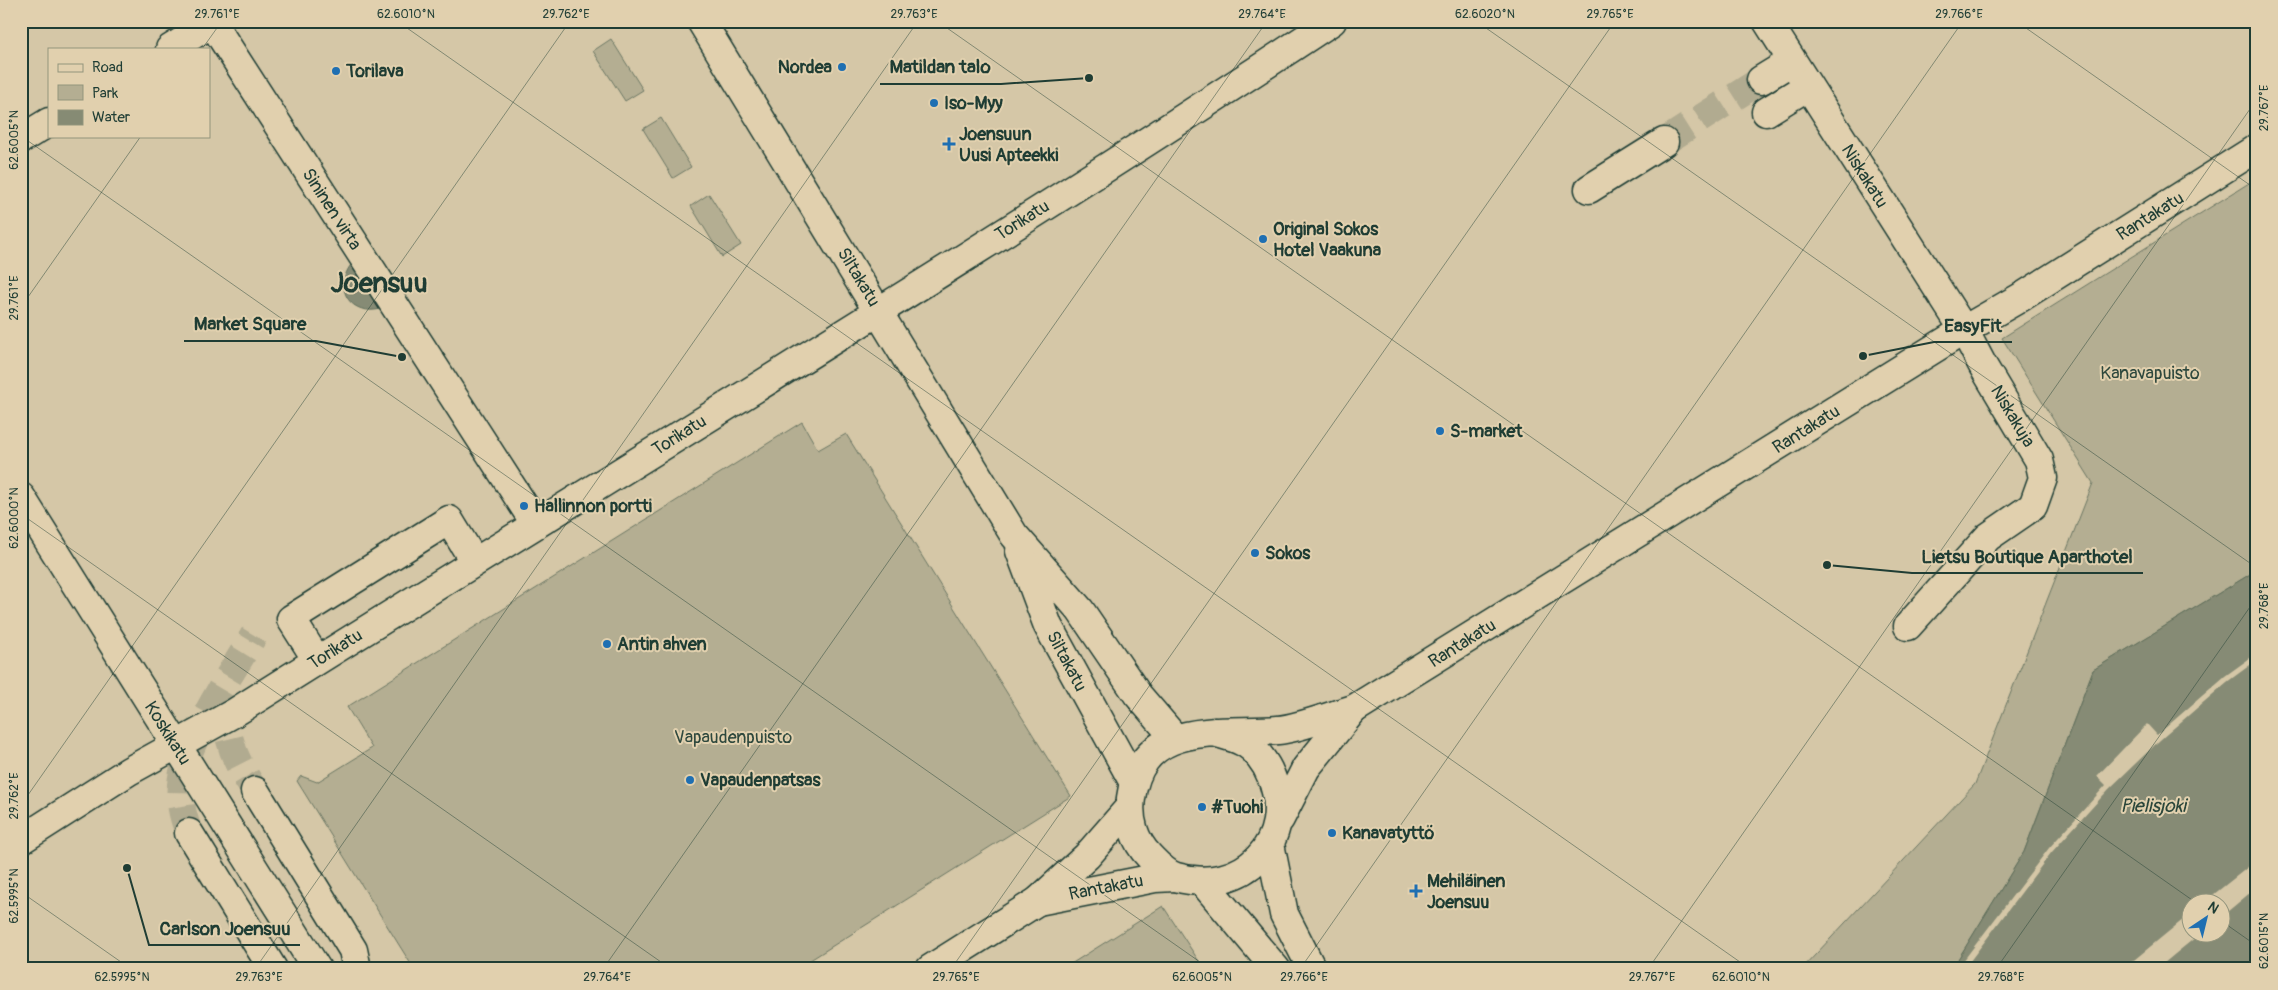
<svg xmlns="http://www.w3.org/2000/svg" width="2278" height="990" viewBox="0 0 2278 990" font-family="Pangolin,sans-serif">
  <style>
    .green { fill: #b4ae92; stroke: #6a7663 }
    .water { fill: #868b74; stroke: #5d6c5a; fill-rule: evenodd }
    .pier { fill: #d5c7a7 }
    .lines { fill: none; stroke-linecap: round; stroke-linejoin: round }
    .minor-tunnel { stroke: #b1ab90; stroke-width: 28; stroke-dasharray: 28 14; stroke-linecap: butt }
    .minor-casing { stroke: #1f3d34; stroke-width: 31 }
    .major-casing { stroke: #1f3d34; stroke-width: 31 }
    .minor { stroke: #e1d0ae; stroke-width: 28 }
    .major { stroke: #e1d0ae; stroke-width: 28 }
    .ticks { fill: none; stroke: #1f3d34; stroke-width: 1; stroke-opacity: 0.45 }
    .poi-dot { fill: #1f6fb2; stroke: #e1d0ae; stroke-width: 2 }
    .labels { text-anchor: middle; stroke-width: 4; stroke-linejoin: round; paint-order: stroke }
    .poi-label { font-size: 18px; font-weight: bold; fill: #1f3d34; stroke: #e1d0ae; text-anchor: start }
    .street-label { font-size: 18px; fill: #1f3d34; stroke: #e1d0ae }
    .park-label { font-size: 18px; fill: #2e483d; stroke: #e1d0ae }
    .water-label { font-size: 19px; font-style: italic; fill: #29453a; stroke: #e1d0ae }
    .town-label { font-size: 28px; font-weight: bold; fill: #1f3d34; stroke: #e1d0ae }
    .leader { fill: none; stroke: #1f3d34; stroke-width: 2 }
    .callout-dot { fill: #1f3d34; stroke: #e1d0ae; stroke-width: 2 }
    .callout-label { font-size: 19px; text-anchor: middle; font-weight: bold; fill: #1f3d34; stroke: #e1d0ae; stroke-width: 4; stroke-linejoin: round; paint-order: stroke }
    .neatline { fill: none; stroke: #1f3d34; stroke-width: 2 }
    .ticks-label { font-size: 12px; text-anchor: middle; fill: #1f3d34 }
  </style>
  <rect width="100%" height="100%" fill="#d5c7a7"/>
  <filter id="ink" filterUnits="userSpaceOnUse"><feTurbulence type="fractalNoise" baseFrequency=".02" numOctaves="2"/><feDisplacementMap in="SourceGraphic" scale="10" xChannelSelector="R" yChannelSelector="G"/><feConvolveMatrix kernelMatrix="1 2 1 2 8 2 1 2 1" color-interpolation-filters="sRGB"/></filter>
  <g filter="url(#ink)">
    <!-- green -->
    <g class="green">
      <polygon points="611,39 643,90 625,101 593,51"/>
      <polygon points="661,118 691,167 673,178 643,129"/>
      <polygon points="2257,178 2257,570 2093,670 2024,852 1952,969 1802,969 1975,784 2093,483 2002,338"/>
      <polygon points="709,194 741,245 722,257 691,206"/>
      <polygon points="802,422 818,450 846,434 1071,796 796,969 414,969 297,781 301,776 317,782 372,748 347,707"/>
      <polygon points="1163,906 1204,969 1063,969"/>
    </g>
    <!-- water -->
    <g class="water">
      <path d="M355,260l29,48c-34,11 -54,-22 -29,-48z"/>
      <path d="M2257,570v399h-305l72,-117 69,-182zM2190,902h30v30h-30z"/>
    </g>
    <!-- pier -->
    <g class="pier">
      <polygon points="2257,653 2257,660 2227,682 2160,740 2109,789 2051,853 1964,969 1957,969 2049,848 2106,785 2097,776 2147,724 2157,735 2225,676"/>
      <polygon points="2257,860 2257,887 2221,917 2220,902 2204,902"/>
      <polygon points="2190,914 2190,932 2201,933 2175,954 2157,969 2123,969"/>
    </g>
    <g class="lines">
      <!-- minor-tunnel -->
      <g class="minor-tunnel">
        <polyline points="1664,142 1761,80"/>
        <path d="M224,697c3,42 7,58 31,94"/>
        <path d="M189,833c-6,-16 -10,-31 -8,-48 3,-43 51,-113 73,-150"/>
      </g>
      <defs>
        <g id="minor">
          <polyline points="211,21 535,523"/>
          <polyline points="701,21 1014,535 1080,610 1138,695 1174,737"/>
          <polyline points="1767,21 1964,330 1983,366 2039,460 2043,478 2033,506 1988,537 1908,626"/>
          <polyline points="170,49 215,21"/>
          <polyline points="1761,80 1792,61"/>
          <polyline points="1766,112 1808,86"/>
          <polyline points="21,139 49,122"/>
          <polyline points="1589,189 1664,142"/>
          <polyline points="21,497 317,969"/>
          <polyline points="1020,551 1048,626 1133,781"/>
          <polyline points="317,660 291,619 449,520 474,561"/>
          <polyline points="255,791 353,950 357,969"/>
          <polyline points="189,833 273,969"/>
          <path d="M21,840l108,-69 105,-58c366,-231 737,-453 1098,-692"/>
          <polyline points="1270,844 1284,914 1312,969"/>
          <polyline points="1202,881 1276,969"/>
        </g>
        <g id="major">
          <path d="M1214,732c9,3 20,5 29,10 12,6 23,21 28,34 27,65 -29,120 -95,101 -10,-3 -19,-13 -26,-20 -16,-16 -22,-38 -19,-59 11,-80 88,-63 147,-68 22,-2 54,-15 76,-21l610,-379 59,-34 234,-148"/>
          <polyline points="1280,819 1306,768 1354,709"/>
          <polyline points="1038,901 1155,878 1175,877"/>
          <polyline points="930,969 1038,901 1087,856 1129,808"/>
        </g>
      </defs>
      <!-- minor casing -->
      <use href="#minor" class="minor-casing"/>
      <!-- major casing -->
      <use href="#major" class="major-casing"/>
      <!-- minor -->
      <use href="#minor" class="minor"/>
      <!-- major -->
      <use href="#major" class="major"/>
    </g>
  </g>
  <!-- ticks -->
  <path class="ticks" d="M397,21l1353,948M937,21l1258,881M1476,21l781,547M2016,21l241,169M202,49l20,-28M21,136l1189,833M21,307l120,-171M21,514l650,455M21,805l549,-784M21,892l110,77M2220,920l37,26M255,969l663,-948M603,969l664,-948M951,969l664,-948M1300,969l663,-948M1648,969l609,-870M1996,969l261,-372"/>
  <!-- markers -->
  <g class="poi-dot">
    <circle cx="842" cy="67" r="5"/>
    <circle cx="336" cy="71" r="5"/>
    <circle cx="934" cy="103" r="5"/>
    <path d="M946.5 136.5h5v5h5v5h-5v5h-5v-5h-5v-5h5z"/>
    <circle cx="1263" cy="239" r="5"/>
    <circle cx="1440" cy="431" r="5"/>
    <circle cx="524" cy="506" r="5"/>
    <circle cx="1255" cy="553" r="5"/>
    <circle cx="607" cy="644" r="5"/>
    <circle cx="690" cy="780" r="5"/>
    <circle cx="1202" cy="807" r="5"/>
    <circle cx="1332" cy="833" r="5"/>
    <path d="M1413.5 883.5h5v5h5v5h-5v5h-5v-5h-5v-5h5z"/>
  </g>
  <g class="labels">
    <!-- poi labels -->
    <g class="poi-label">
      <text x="832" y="73" text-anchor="end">Nordea</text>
      <text x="346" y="77">Torilava</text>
      <text x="944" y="109">Iso-Myy</text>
      <text x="959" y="140">Joensuun<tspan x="959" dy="21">Uusi Apteekki</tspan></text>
      <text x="1273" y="235">Original Sokos<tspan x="1273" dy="21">Hotel Vaakuna</tspan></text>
      <text x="1450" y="437">S-market</text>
      <text x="534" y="512">Hallinnon portti</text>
      <text x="1265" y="559">Sokos</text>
      <text x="617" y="650">Antin ahven</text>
      <text x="700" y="786">Vapaudenpatsas</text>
      <text x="1212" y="813">#Tuohi</text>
      <text x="1342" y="839">Kanavatyttö</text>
      <text x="1427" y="887">Mehiläinen<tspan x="1427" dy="21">Joensuu</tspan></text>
    </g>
    <!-- street labels -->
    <g class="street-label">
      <text transform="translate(1865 176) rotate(58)" y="6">Niskakatu</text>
      <text transform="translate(332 209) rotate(57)" y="6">Sininen virta</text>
      <text transform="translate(2150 216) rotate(-32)" y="6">Rantakatu</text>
      <text transform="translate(1022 220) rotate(-32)" y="6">Torikatu</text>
      <text transform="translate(859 277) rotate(59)" y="6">Siltakatu</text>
      <text transform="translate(2013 416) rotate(59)" y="6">Niskakuja</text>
      <text transform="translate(1806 429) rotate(-32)" y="6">Rantakatu</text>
      <text transform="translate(679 435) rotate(-32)" y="6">Torikatu</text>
      <text transform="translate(1462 643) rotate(-32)" y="6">Rantakatu</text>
      <text transform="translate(335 649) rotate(-32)" y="6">Torikatu</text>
      <text transform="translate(1067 661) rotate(62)" y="6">Siltakatu</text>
      <text transform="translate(168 733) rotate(58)" y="6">Koskikatu</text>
      <text transform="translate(1106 887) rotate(-11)" y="6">Rantakatu</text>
    </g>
    <!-- park labels -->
    <g class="park-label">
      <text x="2150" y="379">Kanavapuisto</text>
      <text x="733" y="743">Vapaudenpuisto</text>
    </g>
    <!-- water labels -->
    <g class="water-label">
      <text x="2153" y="812">Pielisjoki</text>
    </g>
    <!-- town labels -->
    <g class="town-label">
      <text x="379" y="292">Joensuu</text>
    </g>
  </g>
  <!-- callouts -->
  <path class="leader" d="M1089 78L1001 84H880M402 357L316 341H184M1863 356L1934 342H2012M1827 565L1912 573H2143M127 868L149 945H300"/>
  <g class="callout-dot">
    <circle cx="1089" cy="78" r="5"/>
    <circle cx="402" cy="357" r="5"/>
    <circle cx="1863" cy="356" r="5"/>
    <circle cx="1827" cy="565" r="5"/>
    <circle cx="127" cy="868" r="5"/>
  </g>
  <g class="callout-label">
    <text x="940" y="73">Matildan talo</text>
    <text x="250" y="330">Market Square</text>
    <text x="1973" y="332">EasyFit</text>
    <text x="2027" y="563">Lietsu Boutique Aparthotel</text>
    <text x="225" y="935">Carlson Joensuu</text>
  </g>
  <!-- margin -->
  <rect width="2278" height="990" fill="none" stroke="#e1d0ae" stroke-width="55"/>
  <!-- legend -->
  <rect x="48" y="48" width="162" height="90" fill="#e1d0ae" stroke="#93957d"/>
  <rect x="58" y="64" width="25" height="8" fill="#e1d0ae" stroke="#93957d"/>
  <text x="92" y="72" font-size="15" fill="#1f3d34">Road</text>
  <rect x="58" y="85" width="25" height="15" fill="#b4ae92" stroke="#93957d"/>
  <text x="92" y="98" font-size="15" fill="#1f3d34">Park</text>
  <rect x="58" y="110" width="25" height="15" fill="#868b74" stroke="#93957d"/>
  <text x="92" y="122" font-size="15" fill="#1f3d34">Water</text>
  <!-- north arrow -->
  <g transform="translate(2206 918) rotate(35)"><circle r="24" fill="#e1d0ae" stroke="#93957d"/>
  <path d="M0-4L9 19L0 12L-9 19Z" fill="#1f6fb2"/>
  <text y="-8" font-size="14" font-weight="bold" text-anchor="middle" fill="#1f3d34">N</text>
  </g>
  <rect x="28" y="28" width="2222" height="934" class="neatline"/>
  <g class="ticks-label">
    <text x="217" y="18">29.761°E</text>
    <text x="406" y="18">62.6010°N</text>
    <text x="566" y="18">29.762°E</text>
    <text x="914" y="18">29.763°E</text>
    <text x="1262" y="18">29.764°E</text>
    <text x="1485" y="18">62.6020°N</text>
    <text x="1610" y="18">29.765°E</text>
    <text x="1959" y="18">29.766°E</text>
    <text transform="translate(2264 108) rotate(-90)" y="4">29.767°E</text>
    <text transform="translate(14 140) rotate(-90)" y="4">62.6005°N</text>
    <text transform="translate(14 298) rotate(-90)" y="4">29.761°E</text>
    <text transform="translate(14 518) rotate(-90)" y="4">62.6000°N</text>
    <text transform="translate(2264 606) rotate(-90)" y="4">29.768°E</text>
    <text transform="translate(14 796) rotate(-90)" y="4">29.762°E</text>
    <text transform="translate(14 896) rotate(-90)" y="4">62.5995°N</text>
    <text transform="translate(2264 941) rotate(-90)" y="4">62.6015°N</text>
    <text x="122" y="981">62.5995°N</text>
    <text x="259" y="981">29.763°E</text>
    <text x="607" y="981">29.764°E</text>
    <text x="956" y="981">29.765°E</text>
    <text x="1202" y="981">62.6005°N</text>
    <text x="1304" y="981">29.766°E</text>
    <text x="1652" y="981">29.767°E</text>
    <text x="1741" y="981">62.6010°N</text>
    <text x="2001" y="981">29.768°E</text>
  </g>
</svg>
